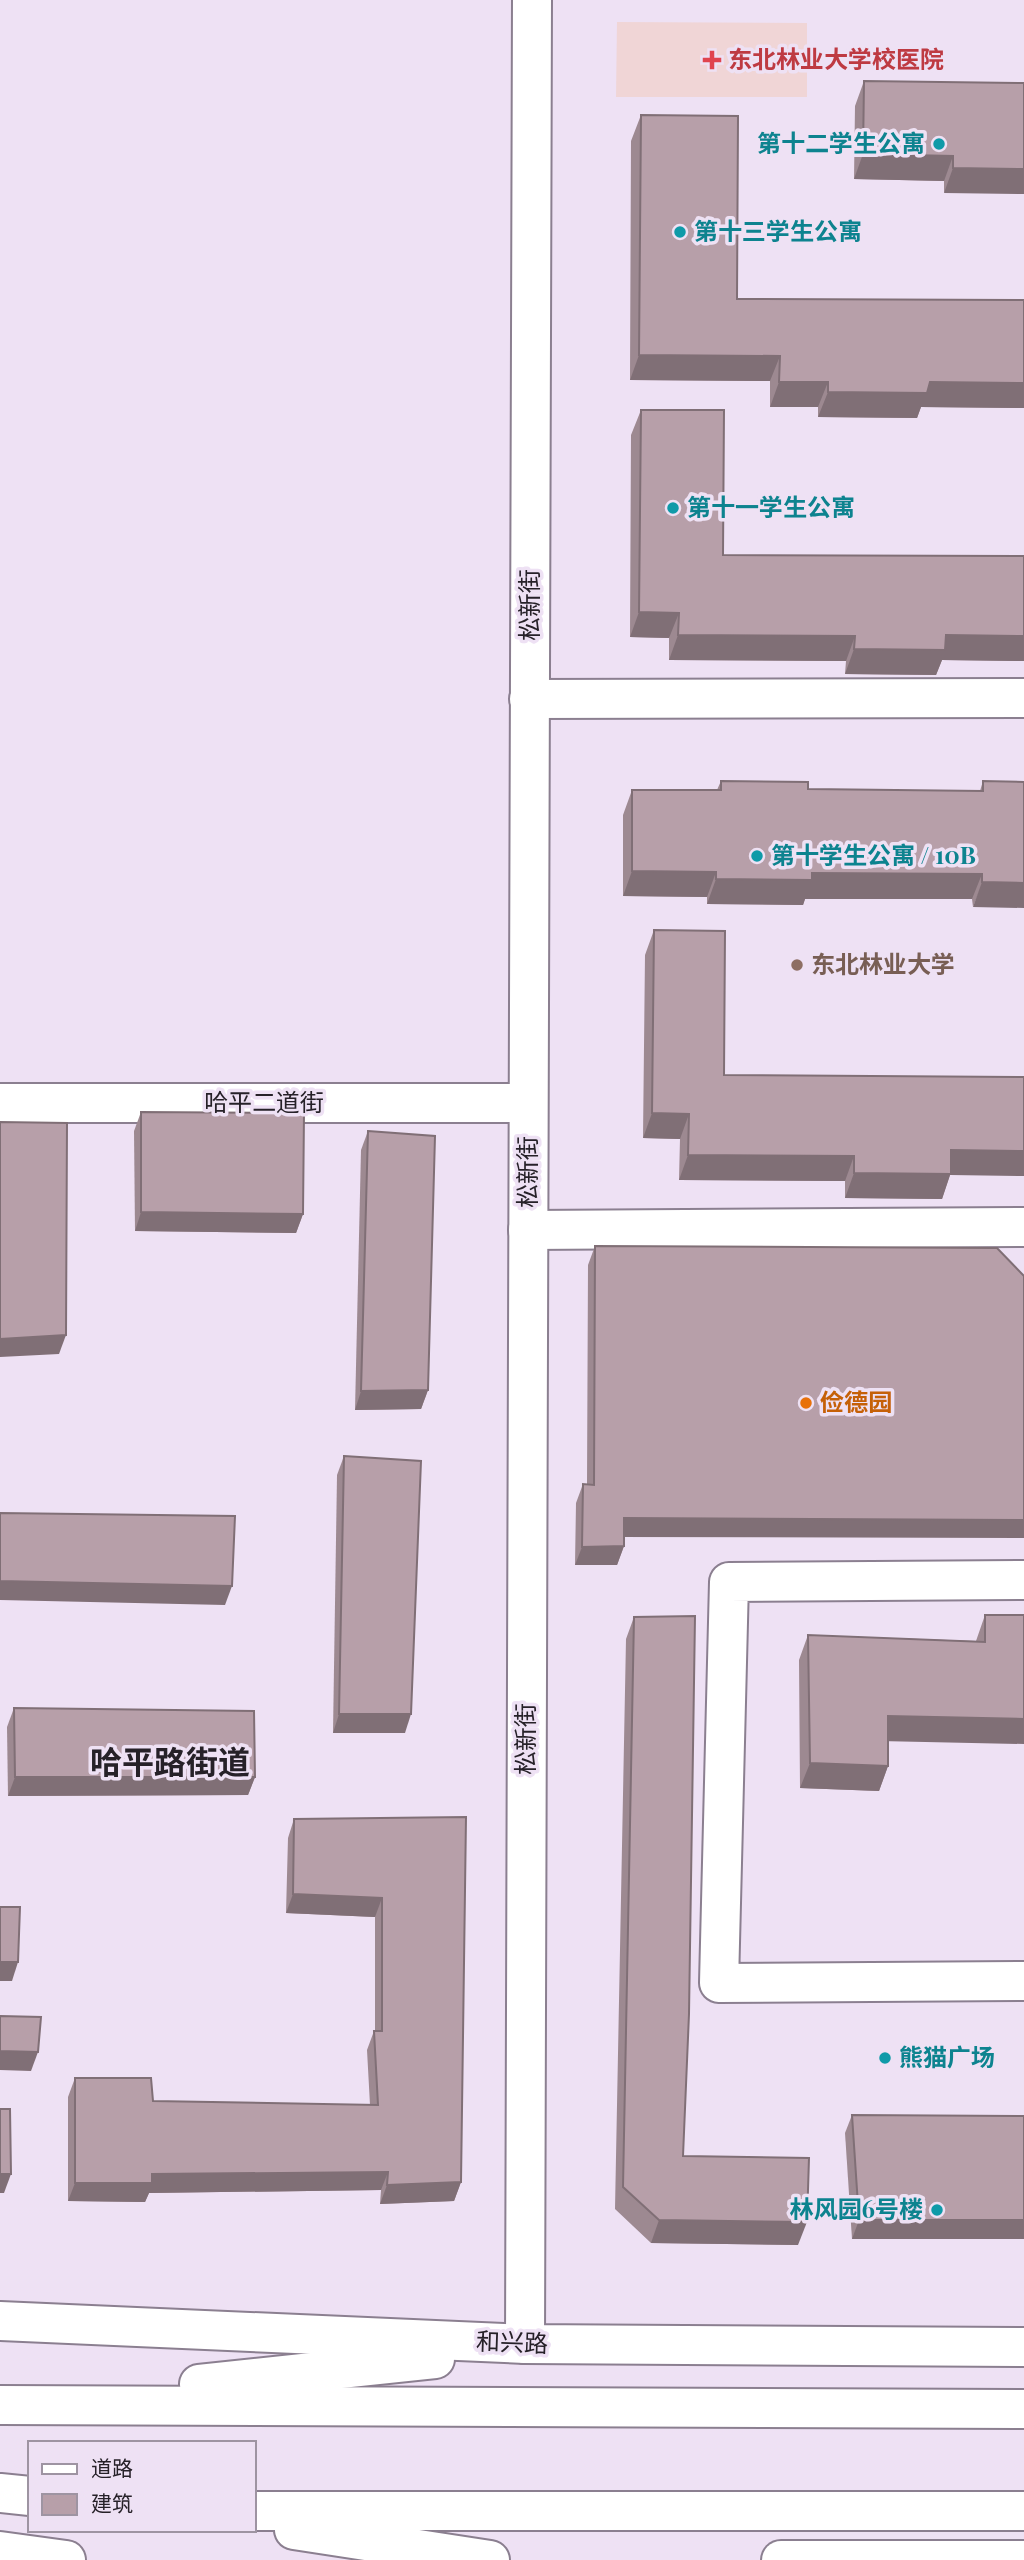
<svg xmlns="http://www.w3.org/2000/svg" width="1024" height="2560" viewBox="0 0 1024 2560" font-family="'Playfair Display','Noto Sans SC',serif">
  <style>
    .medical { fill: #f0d5d6 }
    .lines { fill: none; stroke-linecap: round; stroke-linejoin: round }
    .street-casing { stroke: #8b7f90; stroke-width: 42 }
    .secondary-casing { stroke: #8b7f90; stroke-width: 42 }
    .highway-casing { stroke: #8b7f90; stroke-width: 42 }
    .street { stroke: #fff; stroke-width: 38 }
    .secondary { stroke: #fff; stroke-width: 38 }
    .highway { stroke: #fff; stroke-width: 38 }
    .wall { fill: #9d8991 }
    .shaded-wall { fill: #806f76 }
    .building { fill: #b79fa9; stroke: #806f76; stroke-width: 2 }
    .health-dot { fill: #e0444e; stroke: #eee1f4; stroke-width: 2.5 }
    .culture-dot { fill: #0f9aa8; stroke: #eee1f4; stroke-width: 2.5 }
    .education-dot { fill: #8d6e63; stroke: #eee1f4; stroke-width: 2.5 }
    .food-dot { fill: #e8710a; stroke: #eee1f4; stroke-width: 2.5 }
    .labels { text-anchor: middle; stroke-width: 7; stroke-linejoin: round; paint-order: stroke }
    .health-label { font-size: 24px; font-weight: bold; fill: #be3a42; stroke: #eee1f4; text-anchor: start }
    .culture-label { font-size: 24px; font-weight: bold; fill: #0d838f; stroke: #eee1f4; text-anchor: start }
    .street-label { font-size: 24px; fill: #262128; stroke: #eee1f4 }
    .education-label { font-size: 24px; font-weight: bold; fill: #785e54; stroke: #eee1f4; text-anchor: start }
    .food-label { font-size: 24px; font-weight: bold; fill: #c56008; stroke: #eee1f4; text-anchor: start }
    .district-label { font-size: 32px; font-weight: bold; fill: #262128; stroke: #eee1f4 }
  </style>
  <rect width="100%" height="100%" fill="#eee1f4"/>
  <!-- medical -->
  <polygon class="medical" points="617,22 807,23 807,97 616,97"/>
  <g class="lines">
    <defs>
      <g id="street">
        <polyline points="529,699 1024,698"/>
        <polyline points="528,1230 1024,1227"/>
        <polyline points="1024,1580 729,1582 719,1983 1024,1981"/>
      </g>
      <g id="secondary">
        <polyline points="0,1103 528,1103"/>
        <polyline points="525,2344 532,0"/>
      </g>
      <g id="highway">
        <polyline points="0,2321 525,2344 1024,2347"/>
        <polyline points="199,2384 435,2359"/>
        <polyline points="0,2405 1024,2409"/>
        <polyline points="0,2493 30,2496"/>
        <polyline points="254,2511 1024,2511"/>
        <polyline points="294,2530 490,2560"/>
        <polyline points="0,2551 66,2560"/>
        <polyline points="781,2560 1024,2560"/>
      </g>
    </defs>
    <!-- street casing -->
    <use href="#street" class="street-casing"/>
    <!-- secondary casing -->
    <use href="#secondary" class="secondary-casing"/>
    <!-- highway casing -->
    <use href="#highway" class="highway-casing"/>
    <!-- street -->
    <use href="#street" class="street"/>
    <!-- secondary -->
    <use href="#secondary" class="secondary"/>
    <!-- highway -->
    <use href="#highway" class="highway"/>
  </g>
  <!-- wall -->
  <g class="wall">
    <polygon points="864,81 1024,83 944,193 944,181 854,179 855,106"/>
    <polygon points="641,115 737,299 1024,408 921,407 917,418 818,417 818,407 770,407 770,381 630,380 631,141"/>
    <polygon points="641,410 723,555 1024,556 1024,661 942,660 936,675 845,674 846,661 669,660 669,638 630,637 631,435"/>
    <polygon points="721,781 808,789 980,791 983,781 1024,782 973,907 972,899 805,899 803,905 707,904 707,897 623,896 623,815 632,790 717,790"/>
    <polygon points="654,930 724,1075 950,1175 942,1199 845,1198 845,1181 679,1180 680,1139 643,1138 645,955"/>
    <polygon points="141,1112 303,1214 296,1233 135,1231 134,1131"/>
    <polygon points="368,1131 428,1390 421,1409 355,1410 361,1150"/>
    <polygon points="595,1246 624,1537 624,1546 617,1565 575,1565 576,1503 583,1484 587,1485 588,1265"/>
    <polygon points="344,1456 405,1733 333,1733 337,1475"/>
    <polygon points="985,1615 1024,1615 888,1741 888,1766 879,1791 800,1788 799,1660 808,1635 976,1641"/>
    <polygon points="634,1617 683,2156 798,2245 651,2243 615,2209 626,1639"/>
    <polygon points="14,1708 255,1777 248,1795 8,1796 7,1727"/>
    <polygon points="466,1817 461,2182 454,2201 380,2204 381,2190 149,2193 145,2202 68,2201 68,2097 75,2078 153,2101 370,2105 367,2050 374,2031 375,2031 375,1917 286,1913 288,1838 294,1819"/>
    <polygon points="852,2115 1024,2116 1024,2239 852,2239 845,2133"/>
  </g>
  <!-- shaded-wall -->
  <g class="shaded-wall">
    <polygon points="863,154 953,156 944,181 854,179"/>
    <polygon points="953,168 1024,169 1024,194 944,193"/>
    <polygon points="639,355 780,356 770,381 630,380"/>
    <polygon points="779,382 828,382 818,407 770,407"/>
    <polygon points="930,382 1024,383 1024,408 921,407 917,418 818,417 828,392"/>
    <polygon points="639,612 679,613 669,638 630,637"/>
    <polygon points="678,635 855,636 846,661 669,660"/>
    <polygon points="946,635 1024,636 1024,661 942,660 936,675 845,674 854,649"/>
    <polygon points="632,871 716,872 707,897 623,896"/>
    <polygon points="812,873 982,874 972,899 805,899 803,905 707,904 716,879"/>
    <polygon points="982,882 1024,883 1024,908 973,907"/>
    <polygon points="652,1113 689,1114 680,1139 643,1138"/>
    <polygon points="951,1150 1024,1151 1024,1176 950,1175 942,1199 845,1198 854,1173"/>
    <polygon points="688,1155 854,1156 845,1181 679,1180"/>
    <polygon points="141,1212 303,1214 296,1233 135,1231"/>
    <polygon points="66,1335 59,1354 0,1357 0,1339"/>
    <polygon points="428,1390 421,1409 355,1410 361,1391"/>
    <polygon points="624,1518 1024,1520 1024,1538 617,1537"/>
    <polygon points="624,1546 617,1565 575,1565 582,1547"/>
    <polygon points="0,1581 232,1586 225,1605 0,1600"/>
    <polygon points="339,1714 411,1714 405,1733 333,1733"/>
    <polygon points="888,1716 1024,1719 1024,1744 879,1741"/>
    <polygon points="810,1763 888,1766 879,1791 800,1788"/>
    <polygon points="15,1777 255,1777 248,1795 8,1796"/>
    <polygon points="293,1894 382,1898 375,1917 286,1913"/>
    <polygon points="0,1962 18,1962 12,1981 0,1981"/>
    <polygon points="0,2051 38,2052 31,2071 0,2070"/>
    <polygon points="388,2172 381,2190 149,2193 145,2202 68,2201 75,2183 152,2174"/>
    <polygon points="0,2174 11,2174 4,2193 0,2193"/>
    <polygon points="461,2182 454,2201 380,2204 387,2185"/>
    <polygon points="659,2220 807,2222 798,2245 651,2243"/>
    <polygon points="859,2220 1024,2220 1024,2239 852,2239"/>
  </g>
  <!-- building -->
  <g class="building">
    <polygon points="864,81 1024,83 1024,169 953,168 953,156 863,154"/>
    <polygon points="641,115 738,116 737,299 1024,300 1024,383 930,382 927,393 828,392 828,382 779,382 780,356 639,355"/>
    <polygon points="641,410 724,410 723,555 1024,556 1024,636 946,635 945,650 854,649 855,636 678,635 679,613 639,612"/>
    <polygon points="721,781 808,782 808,789 983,791 983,781 1024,782 1024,883 982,882 982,874 812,873 812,880 716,879 716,872 632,871 632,790 721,790"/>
    <polygon points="654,930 725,931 724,1075 1024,1077 1024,1151 951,1150 951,1174 854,1173 854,1156 688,1155 689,1114 652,1113"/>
    <polygon points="141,1112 304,1113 303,1214 141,1212"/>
    <polygon points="0,1122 67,1123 66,1335 0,1339"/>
    <polygon points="368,1131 435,1136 428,1390 361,1391"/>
    <polygon points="595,1246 997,1248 1024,1276 1024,1520 624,1518 624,1546 582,1547 583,1484 594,1485"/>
    <polygon points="344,1456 421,1461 411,1714 339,1714"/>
    <polygon points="0,1513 235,1516 232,1586 0,1581"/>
    <polygon points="985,1615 1024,1615 1024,1719 888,1716 888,1766 810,1763 808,1635 985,1642"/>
    <polygon points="695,1616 689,2014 683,2156 809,2158 807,2222 659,2220 623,2187 634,1617"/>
    <polygon points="14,1708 254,1711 255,1777 15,1777"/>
    <polygon points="466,1817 461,2182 387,2185 388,2172 152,2174 152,2183 75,2183 75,2078 151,2078 153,2101 378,2105 374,2031 382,2031 382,1898 293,1894 294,1819"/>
    <polygon points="0,1907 20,1907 18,1962 0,1962"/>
    <polygon points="0,2016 41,2017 38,2052 0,2051"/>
    <polygon points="0,2109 10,2109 11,2174 0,2174"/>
    <polygon points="852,2115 1024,2116 1024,2220 859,2220"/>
  </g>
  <!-- markers -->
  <path class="health-dot" d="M708.5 49.5h7v7h7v7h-7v7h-7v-7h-7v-7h7z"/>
  <g class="culture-dot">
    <circle cx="939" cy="144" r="7"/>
    <circle cx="680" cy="232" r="7"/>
    <circle cx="673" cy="508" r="7"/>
    <circle cx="757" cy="856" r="7"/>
    <circle cx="885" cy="2058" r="7"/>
    <circle cx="937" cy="2210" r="7"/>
  </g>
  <circle class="education-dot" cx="797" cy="965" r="7"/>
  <circle class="food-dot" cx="806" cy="1403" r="7"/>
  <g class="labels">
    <!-- health labels -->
    <g class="health-label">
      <text x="728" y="68">东北林业大学校医院</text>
    </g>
    <!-- culture labels -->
    <g class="culture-label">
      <text x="925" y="152" text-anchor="end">第十二学生公寓</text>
      <text x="694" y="240">第十三学生公寓</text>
      <text x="687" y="516">第十一学生公寓</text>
      <text x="771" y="864">第十学生公寓 / 10B</text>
      <text x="899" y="2066">熊猫广场</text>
      <text x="923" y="2218" text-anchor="end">林风园6号楼</text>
    </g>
    <!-- street labels -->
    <g class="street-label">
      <text transform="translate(530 605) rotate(-90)" y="8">松新街</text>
      <text x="264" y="1111">哈平二道街</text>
      <text transform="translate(528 1172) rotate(-90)" y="8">松新街</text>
      <text transform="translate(526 1739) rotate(-90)" y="8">松新街</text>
      <text transform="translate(512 2343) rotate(2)" y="8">和兴路</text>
    </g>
    <!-- education labels -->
    <g class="education-label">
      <text x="811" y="973">东北林业大学</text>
    </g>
    <!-- food labels -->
    <g class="food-label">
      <text x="820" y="1411">俭德园</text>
    </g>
    <!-- district labels -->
    <g class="district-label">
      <text x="170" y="1774">哈平路街道</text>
    </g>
  </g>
  <!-- legend -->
  <rect x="28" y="2441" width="228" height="91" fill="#eee1f4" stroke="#9e94a2" stroke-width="2"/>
  <rect x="42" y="2464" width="35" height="10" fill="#ffffff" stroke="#9e94a2" stroke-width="2"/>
  <text x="91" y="2476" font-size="21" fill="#262128">道路</text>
  <rect x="42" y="2494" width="35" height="21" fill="#b79fa9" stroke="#9e94a2" stroke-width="2"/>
  <text x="91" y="2511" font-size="21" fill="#262128">建筑</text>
</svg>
